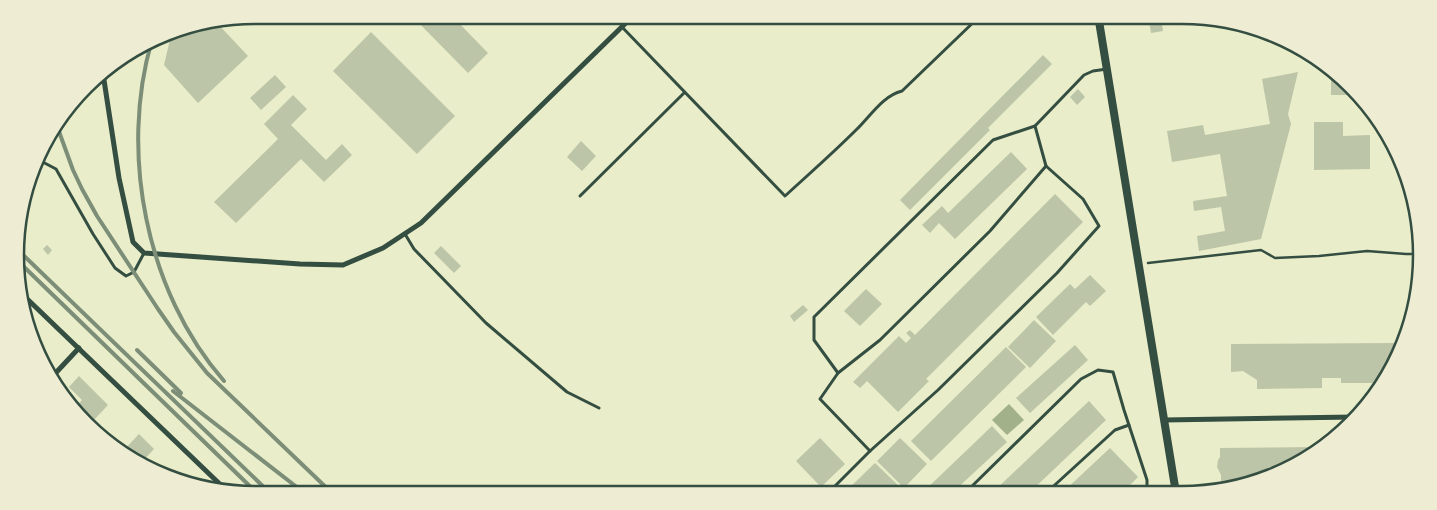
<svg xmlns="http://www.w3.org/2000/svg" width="1437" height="510" viewBox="0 0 1437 510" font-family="'Space Grotesk',sans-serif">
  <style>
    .water { fill: #a3b18a }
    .building { fill: #bcc5a7 }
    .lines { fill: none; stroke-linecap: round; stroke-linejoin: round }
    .path { stroke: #344e41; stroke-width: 2.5 }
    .service { stroke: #344e41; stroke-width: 3 }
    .minor { stroke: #344e41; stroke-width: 5 }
    .tertiary { stroke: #344e41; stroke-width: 8 }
    .rail { stroke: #7c8e77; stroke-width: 4 }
    .rim { fill: none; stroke: #344e41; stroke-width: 2.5 }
  </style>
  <rect width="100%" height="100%" fill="#e9edc9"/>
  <!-- water -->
  <polygon class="water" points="1009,404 1024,420 1007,435 992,420"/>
  <!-- building -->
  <g class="building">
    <polygon points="411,15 451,15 488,53 468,73"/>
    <polygon points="1204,18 1228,21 1205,25"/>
    <polygon points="1161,19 1163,31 1151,33 1149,21"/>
    <polygon points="217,23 248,56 198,103 164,65 172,31"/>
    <polygon points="371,32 455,116 417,154 333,71"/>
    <polygon points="1043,55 1052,64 988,128 990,130 910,210 900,200"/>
    <polygon points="1331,68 1355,95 1331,95"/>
    <polygon points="1298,72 1288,114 1291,124 1261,239 1199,251 1197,236 1225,231 1221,207 1194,211 1193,201 1227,196 1220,154 1172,162 1167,131 1203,125 1205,135 1270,124 1262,79"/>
    <polygon points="275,75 286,87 261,110 250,98"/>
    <polygon points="1078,89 1085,97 1077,105 1070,97"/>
    <polygon points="293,95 307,109 291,125 326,160 342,144 352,155 324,182 301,159 236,223 214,202 278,139 264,124"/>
    <polygon points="1314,122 1343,122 1343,136 1370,135 1370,169 1314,170"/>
    <polygon points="581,141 596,156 582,171 567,157"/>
    <polygon points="1011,152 1027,169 955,239 939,223 930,233 922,225 942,206 948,213"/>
    <polygon points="1055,194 1083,222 926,379 929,381 898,412 867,381 860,388 853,382 899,336 906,343 911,338 906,333 910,330 915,335"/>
    <polygon points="47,245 52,250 48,255 43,249"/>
    <polygon points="441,246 461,266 454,273 434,253"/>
    <polygon points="1090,275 1106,291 1090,306 1086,302 1053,335 1036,317 1070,284 1075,289"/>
    <polygon points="866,289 882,304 860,326 844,311"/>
    <polygon points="803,305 808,310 794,322 790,316"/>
    <polygon points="1034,320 1056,341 1030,368 1008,347"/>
    <polygon points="1403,343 1390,375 1381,385 1381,383 1341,383 1341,378 1322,378 1322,388 1257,389 1257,380 1243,371 1231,372 1231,344"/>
    <polygon points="1075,345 1088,360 1030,413 1016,398"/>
    <polygon points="1006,347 1026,367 931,461 911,441"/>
    <polygon points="79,376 108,405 91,423 75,408 82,400 69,387"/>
    <polygon points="1089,401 1106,420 1029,493 992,493"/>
    <polygon points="992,426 1007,442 952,493 921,494"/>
    <polygon points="139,434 154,449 141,463 135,460 124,450"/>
    <polygon points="820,438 845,464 821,487 796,461"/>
    <polygon points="900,438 927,464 904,488 877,461"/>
    <polygon points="1323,447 1288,470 1247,483 1221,483 1221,475 1217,467 1218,460 1220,457 1220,448"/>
    <polygon points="1110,448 1138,477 1122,493 1062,493"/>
    <polygon points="875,463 903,490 899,494 843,494"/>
  </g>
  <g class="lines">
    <!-- path -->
    <polyline class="path" points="1148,263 1261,250 1275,258 1319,256 1367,251 1406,254 1418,254"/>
    <!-- service -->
    <g class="service">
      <polyline points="1100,18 1116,15"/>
      <path d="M622,27l163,169c24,-22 48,-43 71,-66 14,-13 26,-34 46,-39l79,-76"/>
      <polyline points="104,80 106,69"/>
      <polyline points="37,159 56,169 93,234 115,268 126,276 134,272 144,253"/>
      <polyline points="580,196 684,93"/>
      <polyline points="405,234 414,249 486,323 567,392 599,408"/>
      <polyline points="838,373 880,340 990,231 1046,166"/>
      <polyline points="870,451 820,399 838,373 814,340 814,317 993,140 1035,126 1084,75 1093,71 1107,69"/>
      <polyline points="1147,490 1175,489"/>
      <polyline points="965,493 1081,379 1098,370 1113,372 1124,410 1147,480 1147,490 1143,493"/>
      <polyline points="1046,493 1115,430 1129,425"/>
      <polyline points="827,494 870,451 938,390 1057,273 1099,226 1083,199 1046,166 1035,126"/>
    </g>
    <!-- minor -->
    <g class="minor">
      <polyline points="104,80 119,178 133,242 144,253 300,264 343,265 383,248 421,223 634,15"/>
      <polyline points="22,294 227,491"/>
      <polyline points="51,378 79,348"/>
      <polyline points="1164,420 1355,417"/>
    </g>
    <!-- tertiary -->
    <polyline class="tertiary" points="1098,15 1176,493"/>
    <!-- rail -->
    <g class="rail">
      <path d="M152,40c-33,112 -6,252 72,341"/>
      <polyline points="57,126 73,170 82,189 97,216 158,309 174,332 207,373 334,495"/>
      <polyline points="19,251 272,495"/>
      <polyline points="20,263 259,495"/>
      <polyline points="137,350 181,393"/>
      <polyline points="173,391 307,495"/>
    </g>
  </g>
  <!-- crop -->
  <path d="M0 0H1437V510H0ZM255 24H1182A231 231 0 0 1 1413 255V255A231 231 0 0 1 1182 486H255A231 231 0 0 1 24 255V255A231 231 0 0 1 255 24Z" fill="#eeecd3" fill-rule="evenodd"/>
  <path class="rim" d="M255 24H1182A231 231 0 0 1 1413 255V255A231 231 0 0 1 1182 486H255A231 231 0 0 1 24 255V255A231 231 0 0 1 255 24Z"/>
</svg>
